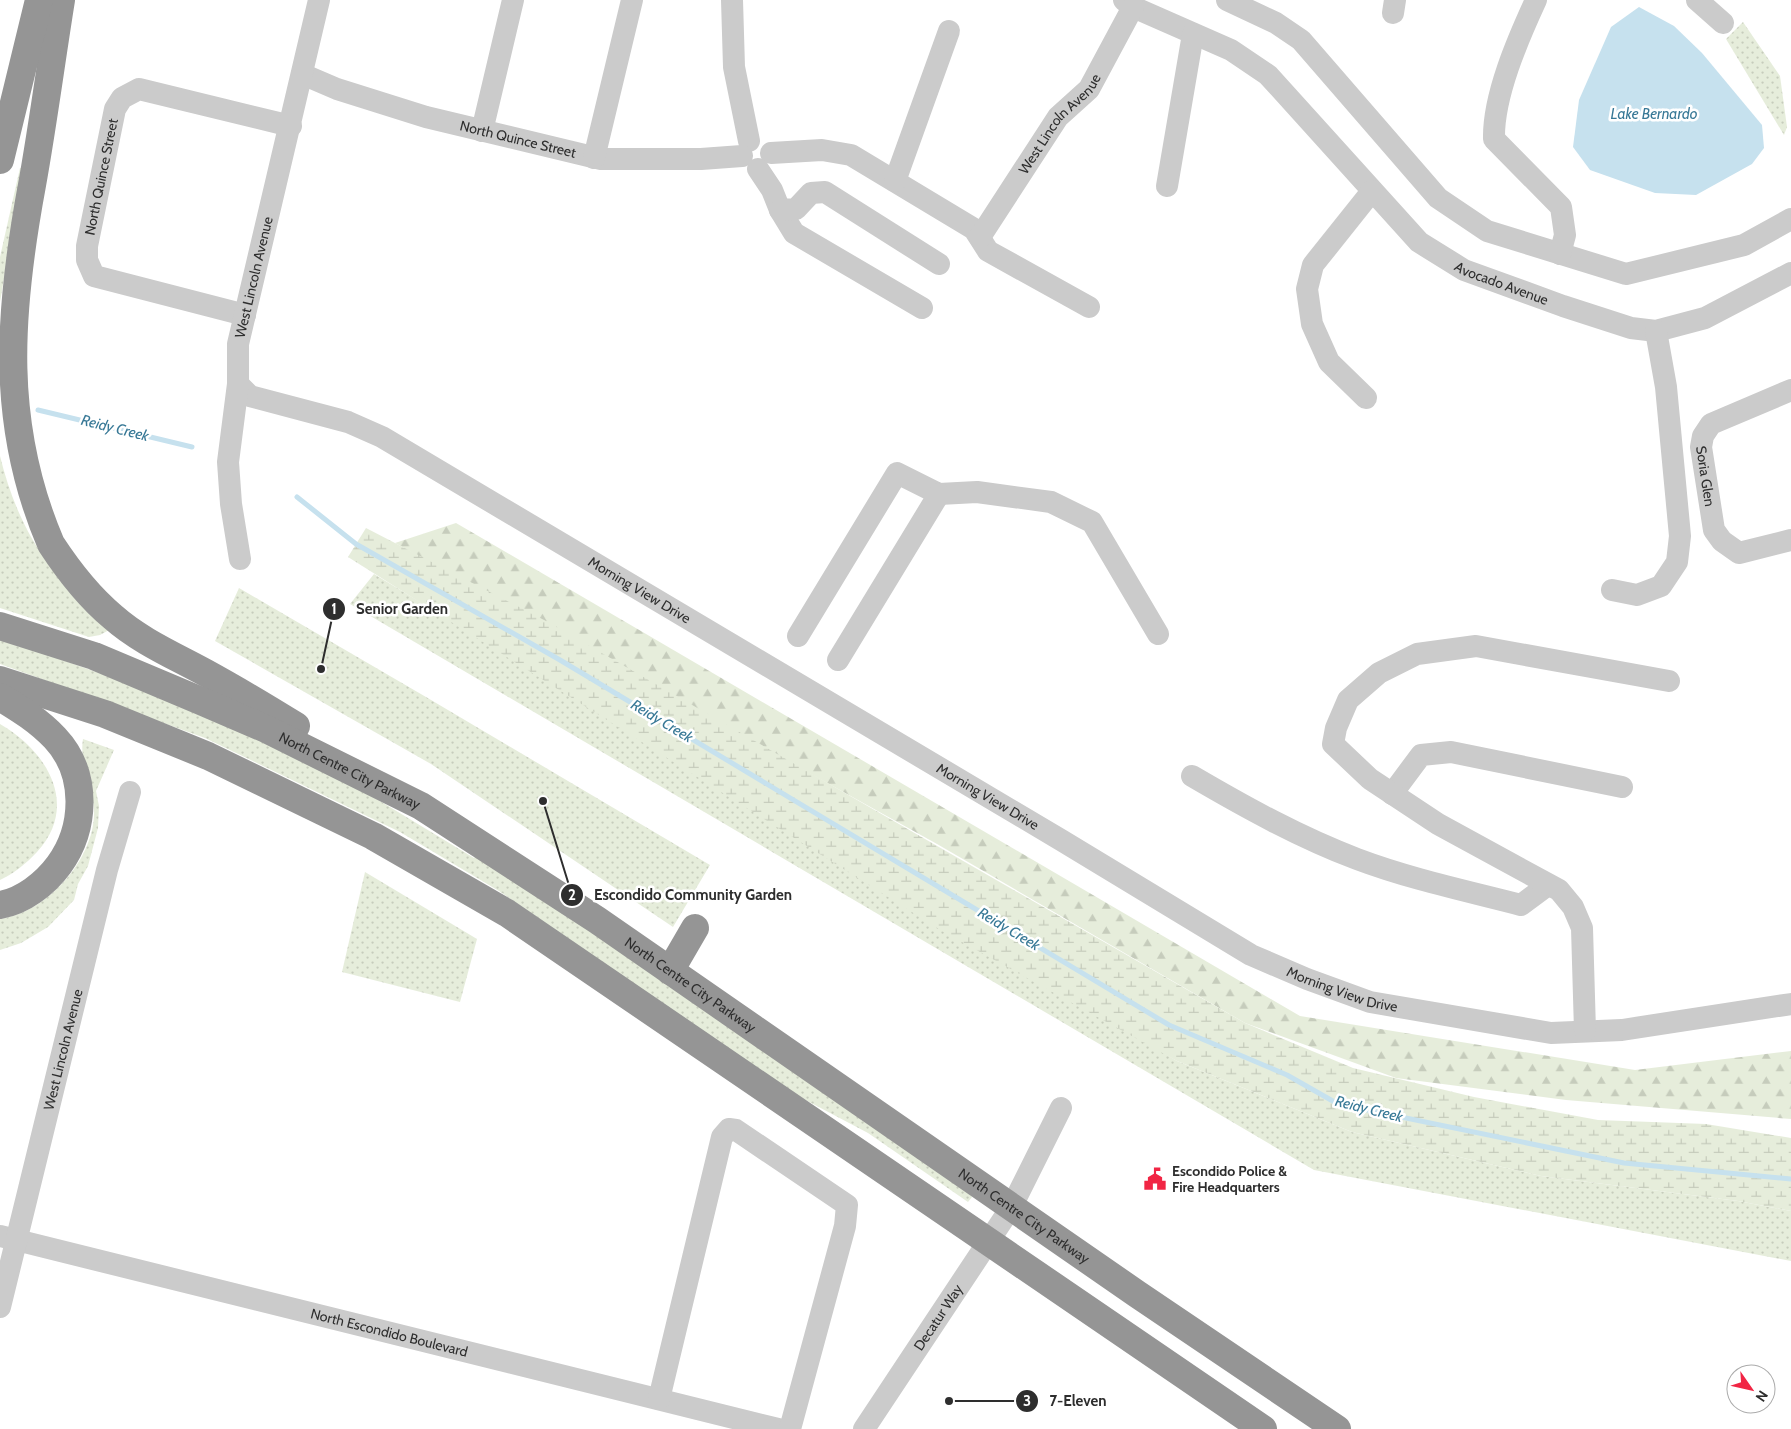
<svg xmlns="http://www.w3.org/2000/svg" width="1791" height="1429" viewBox="0 0 1791 1429" font-family="Cabin,sans-serif">
  <style>
    .grass { fill: url(#grass-dots) }
    .forest { fill: url(#forest-firs) }
    .wetland { fill: url(#wetland-marsh) }
    .water { fill: #c6e1ee }
    .lines { fill: none; stroke-linecap: round; stroke-linejoin: round }
    .stream { stroke: #c6e1ee; stroke-width: 5 }
    .minor { stroke: #cbcbcb; stroke-width: 22 }
    .highway { stroke: #959595; stroke-width: 28 }
    .labels { text-anchor: middle; stroke-width: 5; stroke-linejoin: round; paint-order: stroke }
    .street-label { font-size: 14px; fill: #2e2e2e; stroke: #fff }
    .poi-label { font-size: 14px; font-weight: bold; fill: #2e2e2e; stroke: #fff; text-anchor: start }
    .water-label { font-size: 15px; font-style: italic; fill: #377896; stroke: #fff }
    .leader { fill: none; stroke: #2e2e2e; stroke-width: 2 }
    .callout-dot { fill: #2e2e2e; stroke: #fff; stroke-width: 2 }
    .mark-label { font-size: 15px; text-anchor: middle; font-weight: bold; fill: #fff }
    .callout-label { font-size: 15px; text-anchor: middle; font-weight: bold; fill: #2e2e2e; stroke: #fff; stroke-width: 5; stroke-linejoin: round; paint-order: stroke }
  </style>
  <defs>
    <pattern id="grass-dots" width="8" height="8" patternUnits="userSpaceOnUse" patternTransform="scale(1.25)"><rect width="8" height="8" fill="#e6eddb"/><path d="M2 2h.1M6 6h.1" fill="none" stroke="#c6ccbc" stroke-width="1.8" stroke-linecap="round"/></pattern>
    <pattern id="forest-firs" width="22" height="20" patternUnits="userSpaceOnUse" patternTransform="scale(1.25)"><rect width="22" height="20" fill="#e6eddb"/><path d="M5 1l3.5 6h-7zM16 11l3.5 6h-7z" fill="#c6ccbc"/></pattern>
    <pattern id="wetland-marsh" width="20" height="14" patternUnits="userSpaceOnUse" patternTransform="scale(1.25)"><rect width="20" height="14" fill="#e6eddb"/><path d="M1 5h8M5 5V1M11 12h8M15 12V8" fill="none" stroke="#c6ccbc"/></pattern>
  </defs>
  <rect width="100%" height="100%" fill="#fff"/>
  <!-- grass -->
  <g class="grass">
    <polygon points="1743,22 1780,76 1787,127 1784,135 1726,39"/>
    <polygon points="20,168 23,168 0,302 0,257"/>
    <path d="M0,456c9,37 24,75 47,105 18,25 43,46 64,68l-11,6 -11,2 -89,-29z"/>
    <polygon points="374,574 1177,1061 1352,1132 1541,1176 1738,1201 1791,1211 1791,1261 1314,1170 350,604"/>
    <polygon points="239,588 426,697 710,865 673,927 431,764 215,641"/>
    <polygon points="0,638 133,685 251,735 375,798 474,858 476,856 538,895 964,1187 972,1197 968,1202 868,1133 796,1095 499,891 400,832 205,738 0,664"/>
    <path d="M0,724c47,27 80,81 37,128 -10,11 -24,22 -37,28z"/>
    <path d="M83,739l31,11 -18,41 3,15 -1,22 -10,38 -10,18 -4,16 -26,27 -27,16 -21,7v-31c47,-6 96,-61 94,-109 -1,-24 -15,-48 -11,-71z"/>
    <polygon points="365,872 477,939 460,1002 342,972"/>
  </g>
  <!-- forest -->
  <polygon class="forest" points="456,523 1300,1016 1635,1070 1791,1051 1791,1119 1566,1100 1396,1078 1245,1023 937,844 395,543"/>
  <!-- wetland -->
  <polygon class="wetland" points="366,528 546,621 1245,1023 1353,1068 1474,1097 1598,1120 1706,1124 1791,1138 1791,1211 1738,1201 1541,1176 1352,1132 1177,1061 942,931 348,557"/>
  <!-- water -->
  <polygon class="water" points="1639,7 1674,26 1702,53 1762,125 1764,148 1752,164 1696,195 1655,193 1590,170 1573,147 1579,100 1611,27"/>
  <g class="lines">
    <!-- stream -->
    <g class="stream">
      <polyline points="38,410 192,447"/>
      <polyline points="297,497 356,544 560,660 1169,1025 1287,1075 1338,1104 1624,1163 1791,1179"/>
    </g>
    <!-- minor -->
    <g class="minor">
      <polyline points="732,0 734,67 749,141"/>
      <path id="s1" d="M1124,0l9,7 98,43 37,25 151,167 45,28 99,36 68,22 25,3 49,-13 86,-45"/>
      <polyline points="1227,0 1276,23 1301,40 1438,198 1487,231 1626,274 1744,245 1791,219"/>
      <path d="M1536,0c-18,39 -43,96 -42,139l67,68 4,28 -5,19"/>
      <polyline points="1697,0 1723,23"/>
      <polyline points="1393,13 1395,0"/>
      <path id="s2" d="M302,74l35,15 89,28 175,42h100l41,-3"/>
      <polyline points="482,131 513,0"/>
      <polyline points="771,153 822,150 851,155 974,229 988,251 1089,307"/>
      <polyline points="594,158 632,0"/>
      <polyline points="758,169 772,190 780,210 794,233 922,308"/>
      <polyline points="895,181 949,31"/>
      <polyline points="1167,186 1193,34"/>
      <polyline points="780,210 796,209 811,193 825,192 939,264"/>
      <path id="s3" d="M980,237l78,-120 31,-28 44,-82"/>
      <path id="s4" d="M245,315l-151,-39 -7,-16v-14l28,-137 7,-11 17,-9 152,37"/>
      <path id="s5" d="M238,384l12,12 98,26 34,15 679,403 190,115 56,24 63,23 181,31 71,-3 169,-26"/>
      <path id="s6" d="M1791,390l-80,34 -8,12 -2,11 13,83 8,11 17,12 52,-13"/>
      <polyline points="1366,398 1329,362 1312,324 1307,289 1313,265 1372,191"/>
      <path id="s7" d="M240,559l-9,-55 -3,-42 10,-78v-40l81,-344"/>
      <polyline points="1612,590 1637,595 1661,586 1677,562 1680,536 1666,387 1656,331"/>
      <polyline points="798,636 897,473 939,494 977,492 1051,502 1092,522 1158,634"/>
      <polyline points="838,660 939,494"/>
      <path d="M1192,776c53,31 107,61 165,83 53,20 110,32 164,46l27,-20"/>
      <polyline points="1392,794 1421,755 1451,752 1622,787"/>
      <polyline points="1585,1031 1582,928 1573,907 1559,890 1438,824 1370,779 1333,744 1336,728 1348,700 1379,673 1417,654 1476,646 1669,681"/>
      <path id="s8" d="M0,1236l778,193"/>
      <path id="s9" d="M0,1307l107,-437 23,-78"/>
      <polyline points="659,1399 722,1137 729,1129 736,1130 847,1205 845,1226 790,1429"/>
      <path id="s10" d="M864,1429l148,-223 49,-98"/>
    </g>
    <!-- highway -->
    <g class="highway">
      <path d="M61,0c-10,62 -18,124 -29,185 -24,129 -32,240 19,359 17,26 38,53 62,73 27,24 62,39 93,56 31,17 61,35 90,53"/>
      <polyline points="0,160 39,0"/>
      <path id="s11" d="M0,626l94,30 107,45 65,28 155,77 176,114 540,374 200,135"/>
      <polyline points="0,680 105,714 208,756 373,836 507,913 1263,1429"/>
      <path d="M0,697c20,12 39,24 55,41 33,35 31,90 4,127 -14,19 -36,36 -59,40"/>
      <polyline points="670,971 695,928"/>
    </g>
  </g>
  <!-- icons -->
  <defs>
    <symbol id="civic-bare" viewBox="-9 -9 18 18"><path d="M-.6-6.5H3V-4.5H.6V-3L4-1V1h2V6H-6V1h2V-1L-.6-3ZM-1.2 2.5V6h2.4V2.5Z" fill="#f12544" stroke="#fff" stroke-width="2.5" paint-order="stroke"/></symbol>
  </defs>
  <g fill-rule="evenodd">
    <use href="#civic-bare" x="1139" y="1163" width="32" height="32"/>
  </g>
  <g class="labels">
    <!-- street labels -->
    <g class="street-label">
      <text dy="5" stroke="none"><textPath href="#s3" startOffset="139">West Lincoln Avenue</textPath></text>
      <text dy="5" stroke="none"><textPath href="#s2" startOffset="226">North Quince Street</textPath></text>
      <text dy="5" stroke="none"><textPath href="#s4" startOffset="258">North Quince Street</textPath></text>
      <text dy="5" stroke="none"><textPath href="#s7" startOffset="285">West Lincoln Avenue</textPath></text>
      <text dy="5" stroke="none"><textPath href="#s1" startOffset="481">Avocado Avenue</textPath></text>
      <text dy="5" stroke="none"><textPath href="#s6" startOffset="142">Soria Glen</textPath></text>
      <text dy="5" stroke="none"><textPath href="#s5" startOffset="455">Morning View Drive</textPath></text>
      <text dy="5" stroke="none"><textPath href="#s11" startOffset="379">North Centre City Parkway</textPath></text>
      <text dy="5" stroke="none"><textPath href="#s5" startOffset="860">Morning View Drive</textPath></text>
      <text dy="5" stroke="none"><textPath href="#s11" startOffset="782">North Centre City Parkway</textPath></text>
      <text dy="5" stroke="none"><textPath href="#s5" startOffset="1265">Morning View Drive</textPath></text>
      <text dy="5" stroke="none"><textPath href="#s9" startOffset="265">West Lincoln Avenue</textPath></text>
      <text dy="5" stroke="none"><textPath href="#s11" startOffset="1188">North Centre City Parkway</textPath></text>
      <text dy="5" stroke="none"><textPath href="#s10" startOffset="134">Decatur Way</textPath></text>
      <text dy="5" stroke="none"><textPath href="#s8" startOffset="401">North Escondido Boulevard</textPath></text>
    </g>
    <!-- poi labels -->
    <g class="poi-label">
      <text x="1172" y="1176">Escondido Police &amp;<tspan x="1172" dy="16">Fire Headquarters</tspan></text>
    </g>
    <!-- water labels -->
    <g class="water-label">
      <text x="1654" y="119">Lake Bernardo</text>
      <text transform="translate(115 428) rotate(14)" y="5">Reidy Creek</text>
      <text transform="translate(662 721) rotate(31)" y="5">Reidy Creek</text>
      <text transform="translate(1009 929) rotate(31)" y="5">Reidy Creek</text>
      <text transform="translate(1369 1109) rotate(14)" y="5">Reidy Creek</text>
    </g>
  </g>
  <!-- callouts -->
  <path class="leader" d="M321 669L334 609M543 801L572 895M949 1401L1027 1401"/>
  <g class="callout-dot">
    <circle cx="321" cy="669" r="5"/>
    <circle cx="543" cy="801" r="5"/>
    <circle cx="949" cy="1401" r="5"/>
    <circle cx="334" cy="609" r="12"/>
    <circle cx="572" cy="895" r="12"/>
    <circle cx="1027" cy="1401" r="12"/>
  </g>
  <g class="mark-label">
    <text x="334" y="614">1</text>
    <text x="572" y="900">2</text>
    <text x="1027" y="1406">3</text>
  </g>
  <g class="callout-label">
    <text x="402" y="614">Senior Garden</text>
    <text x="693" y="900">Escondido Community Garden</text>
    <text x="1078" y="1406">7-Eleven</text>
  </g>
  <!-- north arrow -->
  <g transform="translate(1751 1389) rotate(124)"><circle r="24" fill="#ffffff" stroke="#ababab"/>
  <path d="M0-4L9 19L0 12L-9 19Z" fill="#f12544"/>
  <text y="-8" font-size="14" font-weight="bold" text-anchor="middle" fill="#2e2e2e">N</text>
  </g>
</svg>
